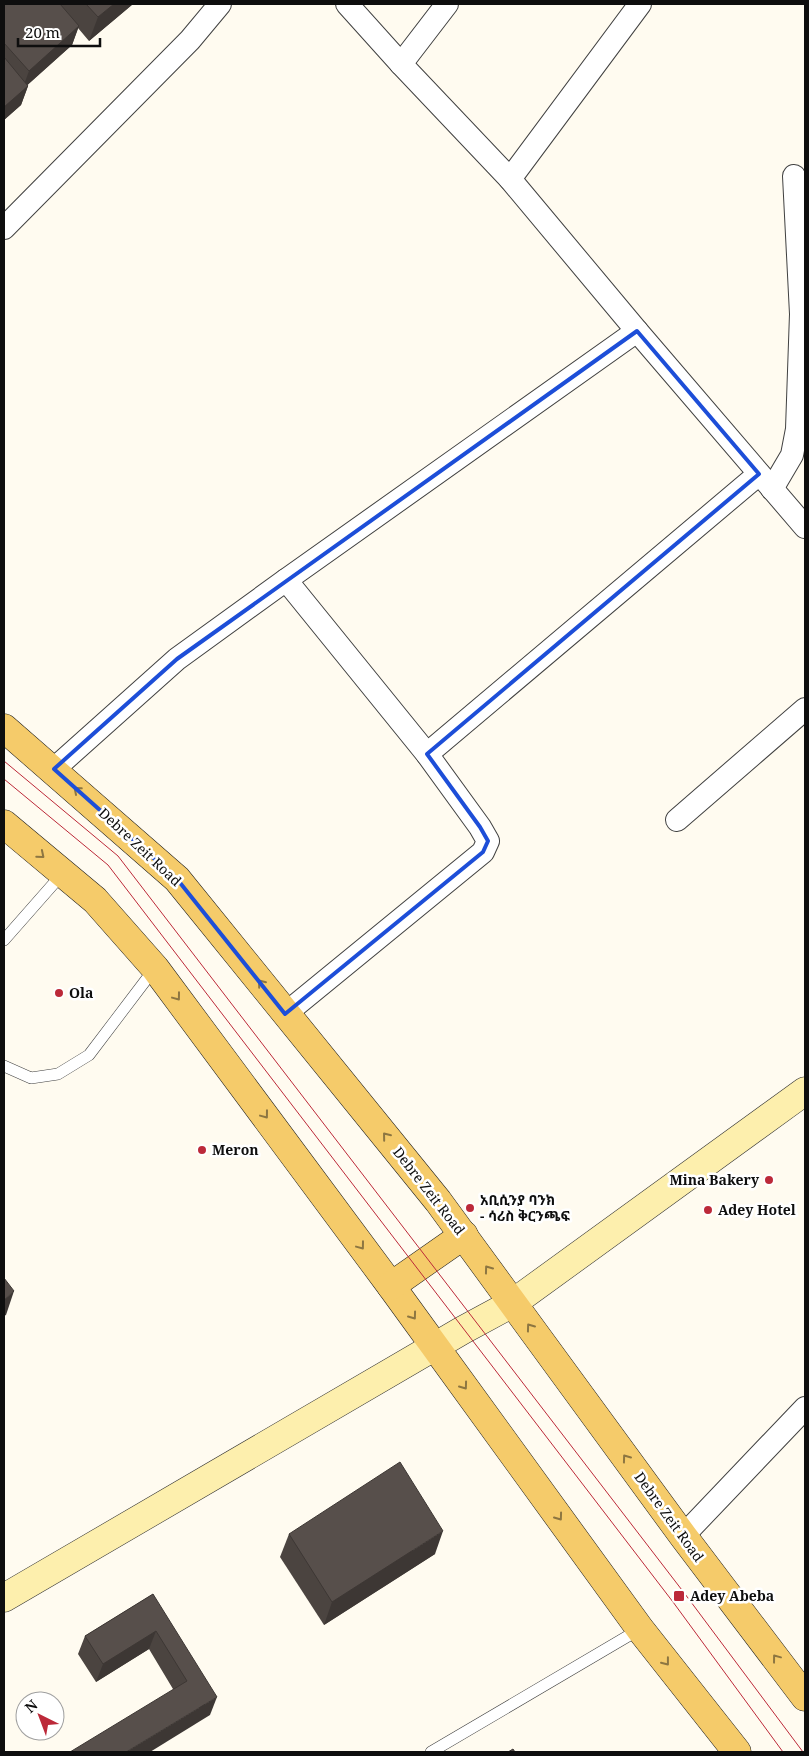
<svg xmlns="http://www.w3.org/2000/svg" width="809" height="1756" viewBox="0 0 809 1756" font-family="'Noto Serif','Noto Sans Ethiopic',serif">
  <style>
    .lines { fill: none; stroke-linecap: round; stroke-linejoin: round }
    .lane-casing { stroke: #414141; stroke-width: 12 }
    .street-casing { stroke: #414141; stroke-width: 24 }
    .secondary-casing { stroke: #303030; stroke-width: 29 }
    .primary-casing { stroke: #1f1f1f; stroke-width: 29 }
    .lane { stroke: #fff; stroke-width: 11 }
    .street { stroke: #fff; stroke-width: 22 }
    .secondary { stroke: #fdefad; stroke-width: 28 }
    .primary { stroke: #f5cb6a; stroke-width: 28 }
    .tram { stroke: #bc2939; stroke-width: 1 }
    .wall { fill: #4b4440 }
    .shaded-wall { fill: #3d3734 }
    .building { fill: #574f4b; stroke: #3d3734 }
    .oneway { stroke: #8d7641 }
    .marked { fill: none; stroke: #1d4ed8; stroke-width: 4; stroke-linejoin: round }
    .poi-dot { fill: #bc2939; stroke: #fff; stroke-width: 2 }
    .labels { text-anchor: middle; stroke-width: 5; stroke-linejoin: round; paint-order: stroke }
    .street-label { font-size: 14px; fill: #0e0e0e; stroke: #fff }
    .poi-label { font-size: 14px; font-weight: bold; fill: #0e0e0e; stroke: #fff; text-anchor: start }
  </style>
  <rect width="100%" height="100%" fill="#fffbf0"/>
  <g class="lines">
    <defs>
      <g id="lane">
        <polyline points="4,940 63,873"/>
        <polyline points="4,1066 31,1078 58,1074 89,1055 155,968"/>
        <polyline points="431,1752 640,1629"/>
      </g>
      <g id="street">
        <polyline points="347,4 401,64 510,179 637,331 805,527"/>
        <polyline points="401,64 447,4"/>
        <polyline points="510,179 640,4"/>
        <polyline points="4,228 190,40 220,4"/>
        <polyline points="772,489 792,455 797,429 801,314 794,176"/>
        <polyline points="427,754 759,474"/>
        <polyline points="54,769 177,659 286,580"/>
        <polyline points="677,820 805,709"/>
        <polyline points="285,1014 483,852 488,841 480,827 427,754 286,580 637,331"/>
        <polyline points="683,1536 805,1408"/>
      </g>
      <polyline id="secondary" points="4,1598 463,1330 513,1303 805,1091"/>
      <g id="primary">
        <polyline points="4,728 177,879 438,1201 683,1536 805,1697"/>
        <polyline points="4,824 95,900 155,968 391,1286 640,1629 737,1752"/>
        <polyline points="391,1286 464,1235"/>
      </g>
    </defs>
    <!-- lane casing -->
    <use href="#lane" class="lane-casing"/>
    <!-- street casing -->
    <use href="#street" class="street-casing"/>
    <!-- secondary casing -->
    <use href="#secondary" class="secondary-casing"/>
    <!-- primary casing -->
    <use href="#primary" class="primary-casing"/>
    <!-- lane -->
    <use href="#lane" class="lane"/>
    <!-- street -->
    <use href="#street" class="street"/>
    <!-- secondary -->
    <use href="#secondary" class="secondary"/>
    <!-- primary -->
    <use href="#primary" class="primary"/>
    <!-- tram -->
    <g class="tram">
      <polyline points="4,761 118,856 685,1594 803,1752"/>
      <polyline points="4,779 108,865 673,1602 783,1752"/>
    </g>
  </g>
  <!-- wall -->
  <g class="wall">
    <polygon points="4,4 133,4 89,41 78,28 72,45 27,85 28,86 21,105 4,120"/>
    <polygon points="289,1534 435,1554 324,1625 280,1557"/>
    <polygon points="153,1594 210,1715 173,1689 149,1649 96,1682 78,1654 85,1636"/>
  </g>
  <!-- shaded-wall -->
  <g class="shaded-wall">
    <polygon points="114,4 133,4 89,41 98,17"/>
    <polygon points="79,26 72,45 22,90 29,71"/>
    <polygon points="28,86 21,105 4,120 4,107"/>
    <polygon points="14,1291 6,1315 4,1316 4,1300"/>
    <polygon points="443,1531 435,1554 324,1625 332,1602"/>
    <polygon points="156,1631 149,1649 96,1682 103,1664"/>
    <polygon points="217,1697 210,1715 150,1752 126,1752"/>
  </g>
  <!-- building -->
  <g class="building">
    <polygon points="4,4 60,4 79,26 29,71 4,43"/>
    <polygon points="86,4 114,4 98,17"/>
    <polygon points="4,57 28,86 4,107"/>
    <polygon points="4,1278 14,1291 4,1300"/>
    <polygon points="400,1462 443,1531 332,1602 289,1534"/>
    <polygon points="153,1594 217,1697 126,1752 70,1752 187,1681 156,1631 103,1664 85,1636"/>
    <polygon points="513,1749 515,1752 508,1752"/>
  </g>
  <!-- one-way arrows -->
  <defs><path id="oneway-chevron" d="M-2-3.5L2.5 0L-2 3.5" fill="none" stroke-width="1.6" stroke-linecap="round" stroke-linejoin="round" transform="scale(1.25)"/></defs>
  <g class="oneway">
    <use href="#oneway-chevron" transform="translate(77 790) rotate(-139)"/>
    <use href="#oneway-chevron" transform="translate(41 855) rotate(40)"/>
    <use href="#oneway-chevron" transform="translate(261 983) rotate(-129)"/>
    <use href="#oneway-chevron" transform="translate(177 997) rotate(53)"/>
    <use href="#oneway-chevron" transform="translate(265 1115) rotate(53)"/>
    <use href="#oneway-chevron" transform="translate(386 1136) rotate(-129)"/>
    <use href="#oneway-chevron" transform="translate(361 1246) rotate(53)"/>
    <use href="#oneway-chevron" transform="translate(488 1269) rotate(-126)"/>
    <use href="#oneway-chevron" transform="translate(413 1316) rotate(54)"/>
    <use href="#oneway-chevron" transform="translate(530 1327) rotate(-126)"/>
    <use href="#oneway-chevron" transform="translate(464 1386) rotate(54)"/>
    <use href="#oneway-chevron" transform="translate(626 1458) rotate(-126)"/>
    <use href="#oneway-chevron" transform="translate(559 1517) rotate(54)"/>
    <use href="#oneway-chevron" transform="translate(776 1658) rotate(-127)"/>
    <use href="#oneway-chevron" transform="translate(666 1662) rotate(52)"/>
  </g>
  <!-- marked area -->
  <path class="marked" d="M637,331l122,143 -332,280 53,73 8,14 -5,11 -198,162 -108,-135 -123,-110 123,-110z"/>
  <!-- markers -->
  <g class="poi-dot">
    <circle cx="59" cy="993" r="5"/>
    <circle cx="202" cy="1150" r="5"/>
    <circle cx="769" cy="1180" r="5"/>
    <circle cx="470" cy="1208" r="5"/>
    <circle cx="708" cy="1210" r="5"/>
    <rect x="673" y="1590" width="12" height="12" rx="2.5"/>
  </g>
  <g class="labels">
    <!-- street labels -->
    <g class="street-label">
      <text transform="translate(140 847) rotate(43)" y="5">Debre Zeit Road</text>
      <text transform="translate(429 1191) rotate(52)" y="5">Debre Zeit Road</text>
      <text transform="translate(669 1517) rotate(54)" y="5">Debre Zeit Road</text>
    </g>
    <!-- poi labels -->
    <g class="poi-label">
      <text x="69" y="998">Ola</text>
      <text x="212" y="1155">Meron</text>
      <text x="759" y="1185" text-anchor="end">Mina Bakery</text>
      <text x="480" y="1205">አቢሲንያ ባንክ<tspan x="480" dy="16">- ሳሪስ ቅርንጫፍ</tspan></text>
      <text x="718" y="1215">Adey Hotel</text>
      <text x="690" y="1601">Adey Abeba</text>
    </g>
  </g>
  <!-- border -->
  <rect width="809" height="1756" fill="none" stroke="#0e0e0e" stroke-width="10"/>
  <!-- north arrow -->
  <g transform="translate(40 1716) rotate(318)"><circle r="24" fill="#ffffff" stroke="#9f9f9f"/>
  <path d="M0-4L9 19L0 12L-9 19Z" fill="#bc2939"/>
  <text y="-8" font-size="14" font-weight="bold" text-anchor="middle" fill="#0e0e0e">N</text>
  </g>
  <!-- scale -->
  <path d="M18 38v8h82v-8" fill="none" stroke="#0e0e0e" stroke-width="2.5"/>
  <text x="25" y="38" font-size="15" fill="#0e0e0e" stroke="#ffffff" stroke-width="4" paint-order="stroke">20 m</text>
</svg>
